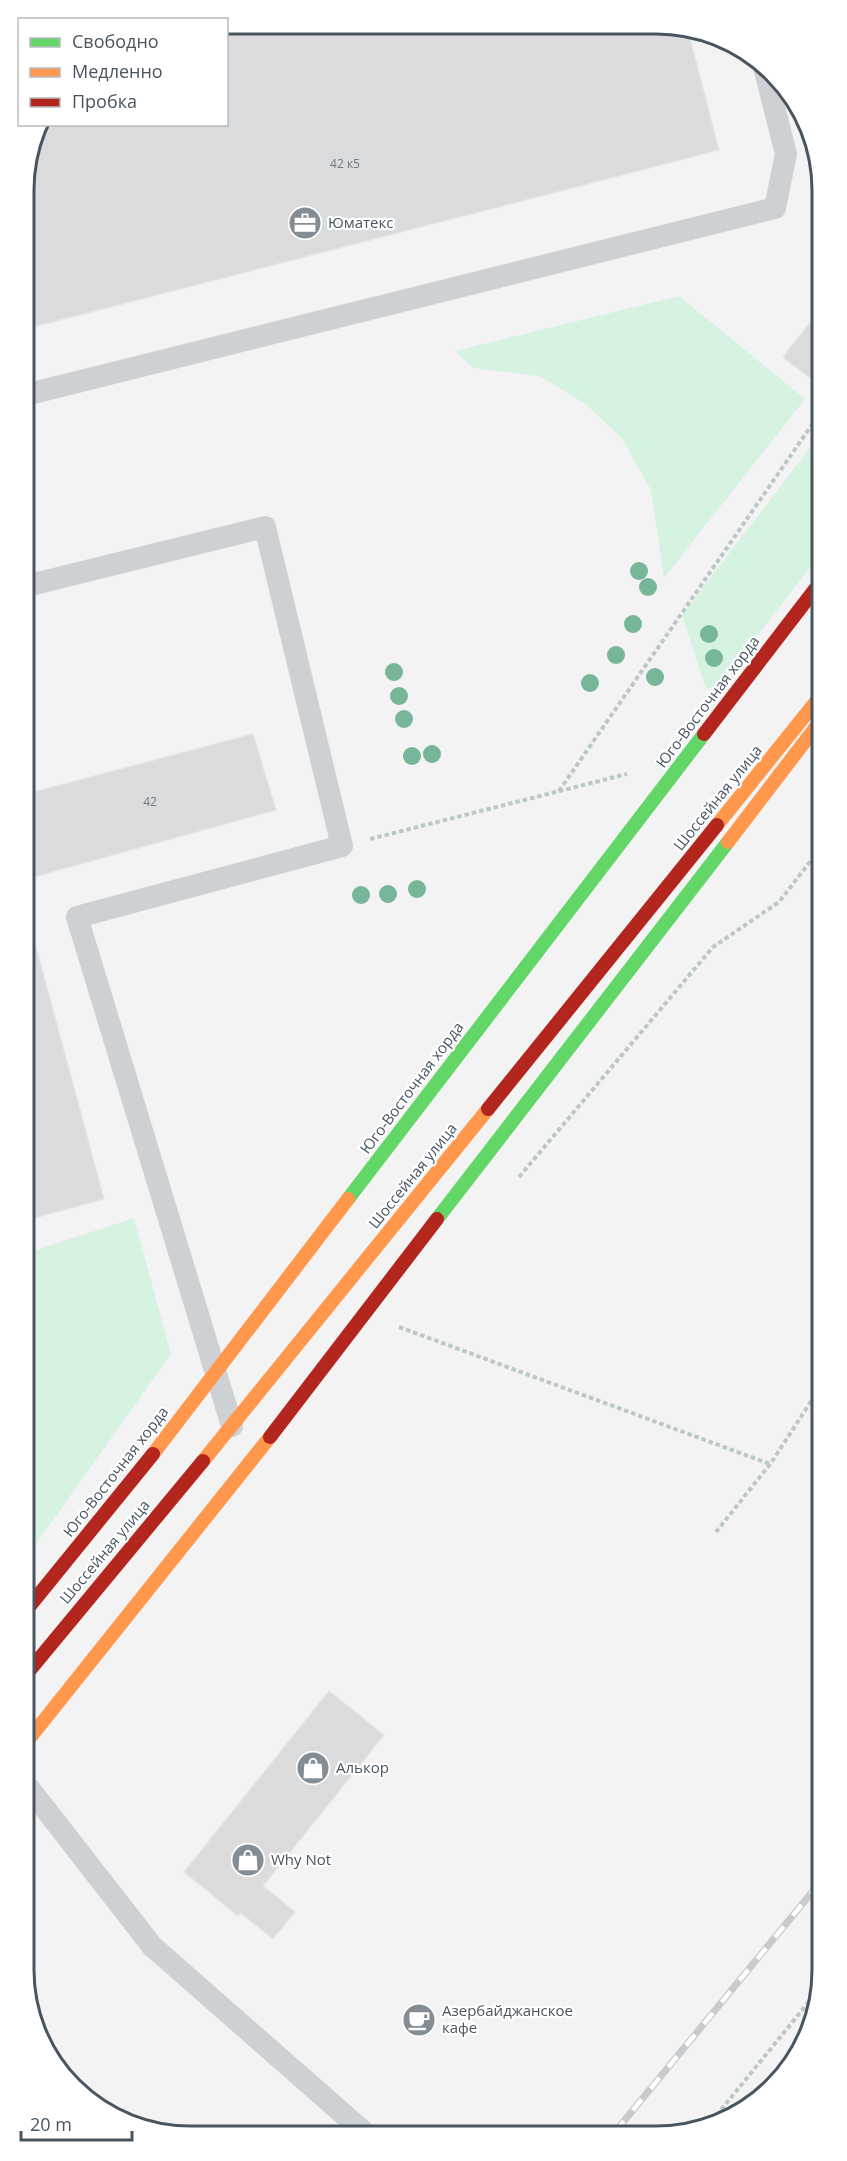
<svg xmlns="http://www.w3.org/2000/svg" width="847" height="2161" viewBox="0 0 847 2161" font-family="'Open Sans',sans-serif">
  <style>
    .green { fill: #d6f3e2 }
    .building { fill: #dadbdd; stroke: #e5e5e6; stroke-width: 1.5 }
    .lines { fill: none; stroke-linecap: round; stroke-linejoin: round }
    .path { stroke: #bbc8c4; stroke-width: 4; stroke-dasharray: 4.5 3; stroke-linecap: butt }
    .lane { stroke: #ced1d4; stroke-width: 22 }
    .slow { stroke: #ff974d; stroke-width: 14 }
    .jam { stroke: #b3261e; stroke-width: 14 }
    .rail-casing { stroke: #c8cbcd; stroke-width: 7 }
    .rail { stroke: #fff; stroke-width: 4.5; stroke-dasharray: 14; stroke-linecap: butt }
    .fast-bridge { stroke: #63d668; stroke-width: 14 }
    .slow-bridge { stroke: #ff974d; stroke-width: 14 }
    .jam-bridge { stroke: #b3261e; stroke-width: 14 }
    .tree { fill: #77b698 }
    .labels { text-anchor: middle; stroke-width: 4.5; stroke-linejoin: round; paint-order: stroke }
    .number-label { font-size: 12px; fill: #6e7881 }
    .poi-label { font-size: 15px; fill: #485561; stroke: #fff; text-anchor: start }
    .street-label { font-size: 15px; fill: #485561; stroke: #fff }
    .rim { fill: none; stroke: #485561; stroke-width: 3 }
  </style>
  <rect width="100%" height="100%" fill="#f3f3f3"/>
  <!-- green -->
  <g class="green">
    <polygon points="679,296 805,399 664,578 651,490 621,437 584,403 539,376 473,368 455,351"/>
    <polygon points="818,437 819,556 718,686 706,689 682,615"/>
    <polygon points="134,1218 171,1354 28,1555 28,1439 33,1430 28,1413 27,1253"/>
  </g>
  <!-- building -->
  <g class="building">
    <polygon points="226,24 687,27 719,150 25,329 24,179 39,124 226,124"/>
    <polygon points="818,312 818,384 783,357"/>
    <polygon points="253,734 276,810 26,879 26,794"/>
    <polygon points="36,947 104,1199 27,1220 27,949"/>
    <polygon points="329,1691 384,1735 263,1886 295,1912 273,1939 241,1913 238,1916 184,1872"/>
  </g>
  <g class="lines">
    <!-- path -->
    <g class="path">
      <polyline points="559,791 818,416"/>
      <polyline points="370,839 627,774"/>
      <polyline points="519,1177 713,947 779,902 819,850"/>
      <polyline points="399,1327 770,1464"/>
      <polyline points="716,1532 771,1463 821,1386"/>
      <polyline points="707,2127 821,1987"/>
    </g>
    <!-- lane -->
    <g class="lane">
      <polyline points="25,395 775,208 786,154 764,67"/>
      <polyline points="26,586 265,527 342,846 77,917 232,1426"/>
      <polyline points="29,1788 152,1946 365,2133"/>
    </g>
    <!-- slow -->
    <g class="slow">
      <polyline points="717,825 819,698"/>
      <polyline points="203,1461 488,1109"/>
    </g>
    <!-- jam -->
    <g class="jam">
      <polyline points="488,1109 717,825"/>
      <polyline points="29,1671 203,1461"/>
    </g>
    <defs>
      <polyline id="rail" points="615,2132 822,1880"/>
    </defs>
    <!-- rail casing -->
    <use href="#rail" class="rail-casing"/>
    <!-- rail -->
    <use href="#rail" class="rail"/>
    <!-- fast-bridge -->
    <g class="fast-bridge">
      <polyline points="348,1199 704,734"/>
      <polyline points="437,1219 728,842"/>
    </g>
    <!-- slow-bridge -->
    <g class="slow-bridge">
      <polyline points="728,842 819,723"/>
      <polyline points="153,1454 348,1199"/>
      <polyline points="29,1739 270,1437"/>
    </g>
    <!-- jam-bridge -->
    <g class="jam-bridge">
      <polyline points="704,734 819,584"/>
      <polyline points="270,1437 437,1219"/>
      <polyline points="28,1608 153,1454"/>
    </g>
  </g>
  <!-- trees -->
  <g class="tree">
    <circle cx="639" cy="571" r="9"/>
    <circle cx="648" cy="587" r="9"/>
    <circle cx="633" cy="624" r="9"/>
    <circle cx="709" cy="634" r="9"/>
    <circle cx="616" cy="655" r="9"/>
    <circle cx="714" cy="658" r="9"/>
    <circle cx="394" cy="672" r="9"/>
    <circle cx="655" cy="677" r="9"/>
    <circle cx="590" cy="683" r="9"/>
    <circle cx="399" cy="696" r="9"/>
    <circle cx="404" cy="719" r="9"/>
    <circle cx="432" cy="754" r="9"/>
    <circle cx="412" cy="756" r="9"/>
    <circle cx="417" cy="889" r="9"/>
    <circle cx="388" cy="894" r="9"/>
    <circle cx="361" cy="895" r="9"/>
  </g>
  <!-- icons -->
  <defs>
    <symbol id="office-disc" viewBox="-11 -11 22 22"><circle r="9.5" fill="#848c94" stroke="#fff"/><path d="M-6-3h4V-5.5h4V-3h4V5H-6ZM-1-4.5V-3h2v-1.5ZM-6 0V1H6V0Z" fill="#fff"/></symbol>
    <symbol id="shop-disc" viewBox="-11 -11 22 22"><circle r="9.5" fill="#848c94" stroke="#fff"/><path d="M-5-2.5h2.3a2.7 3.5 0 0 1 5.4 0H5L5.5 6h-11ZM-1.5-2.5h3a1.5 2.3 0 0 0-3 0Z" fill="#fff"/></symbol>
    <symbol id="cafe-disc" viewBox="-11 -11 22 22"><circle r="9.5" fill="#848c94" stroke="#fff"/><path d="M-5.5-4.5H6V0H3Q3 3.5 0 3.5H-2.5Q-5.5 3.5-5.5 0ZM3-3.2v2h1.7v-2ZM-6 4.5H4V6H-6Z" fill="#fff"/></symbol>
  </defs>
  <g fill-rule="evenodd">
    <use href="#office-disc" x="286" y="204" width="38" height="38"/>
    <use href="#shop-disc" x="294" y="1749" width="38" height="38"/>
    <use href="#shop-disc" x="229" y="1841" width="38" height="38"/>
    <use href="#cafe-disc" x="400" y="2001" width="38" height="38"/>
  </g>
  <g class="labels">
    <!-- number labels -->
    <g class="number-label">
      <text x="345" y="168">42 к5</text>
      <text x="150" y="806">42</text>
    </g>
    <!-- poi labels -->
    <g class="poi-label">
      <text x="328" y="228">Юматекс</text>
      <text x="336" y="1773">Алькор</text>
      <text x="271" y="1865">Why Not</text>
      <text x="442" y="2016">Азербайджанское<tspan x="442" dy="17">кафе</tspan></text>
    </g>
    <!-- street labels -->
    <g class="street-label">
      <text transform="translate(708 702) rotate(-53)" y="5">Юго-Восточная хорда</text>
      <text transform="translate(718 798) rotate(-51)" y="5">Шоссейная улица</text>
      <text transform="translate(412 1088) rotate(-53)" y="5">Юго-Восточная хорда</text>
      <text transform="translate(413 1176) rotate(-51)" y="5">Шоссейная улица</text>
      <text transform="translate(116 1472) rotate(-52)" y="5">Юго-Восточная хорда</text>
      <text transform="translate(105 1552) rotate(-50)" y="5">Шоссейная улица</text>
    </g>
  </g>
  <!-- crop -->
  <path d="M0 0H847V2161H0ZM190 34H656A156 156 0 0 1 812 190V1970A156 156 0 0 1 656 2126H190A156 156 0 0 1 34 1970V190A156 156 0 0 1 190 34Z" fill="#fff" fill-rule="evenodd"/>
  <path class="rim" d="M190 34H656A156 156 0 0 1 812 190V1970A156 156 0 0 1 656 2126H190A156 156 0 0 1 34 1970V190A156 156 0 0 1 190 34Z"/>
  <!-- legend -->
  <rect x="18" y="18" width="210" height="108" fill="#ffffff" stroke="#b6bbc0" stroke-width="1.5"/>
  <rect x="30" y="38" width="30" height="9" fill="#63d668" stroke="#b6bbc0" stroke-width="1.5"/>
  <text x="72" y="48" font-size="18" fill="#485561">Свободно</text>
  <rect x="30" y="68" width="30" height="9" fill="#ff974d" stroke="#b6bbc0" stroke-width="1.5"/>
  <text x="72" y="78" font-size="18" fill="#485561">Медленно</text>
  <rect x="30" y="98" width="30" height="9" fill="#b3261e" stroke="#b6bbc0" stroke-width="1.5"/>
  <text x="72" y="108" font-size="18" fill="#485561">Пробка</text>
  <!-- scale -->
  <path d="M21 2131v9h111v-9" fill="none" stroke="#485561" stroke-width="3"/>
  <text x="30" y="2131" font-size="18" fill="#485561" stroke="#ffffff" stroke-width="4.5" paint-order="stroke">20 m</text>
</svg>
